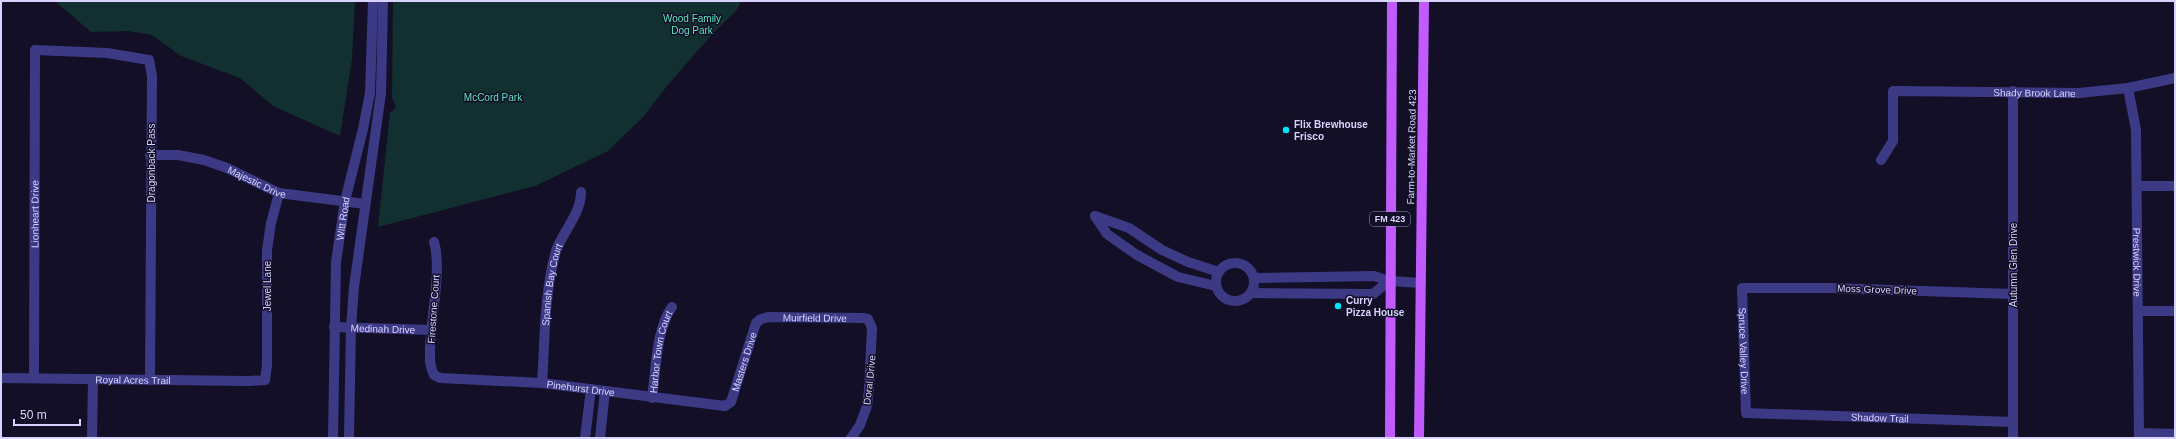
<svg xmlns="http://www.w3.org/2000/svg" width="2176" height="439" viewBox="0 0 2176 439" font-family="Arial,sans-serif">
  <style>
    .green { fill: #12302f }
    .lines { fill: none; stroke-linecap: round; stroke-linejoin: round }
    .minor { stroke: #3d3a85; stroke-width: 10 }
    .tertiary { stroke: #3d3a85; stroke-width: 10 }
    .primary { stroke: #c25bff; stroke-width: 10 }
    .poi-dot { fill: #00e5ff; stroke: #130f26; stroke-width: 1.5 }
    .labels { text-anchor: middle; stroke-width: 3; stroke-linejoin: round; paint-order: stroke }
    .shield { fill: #130f26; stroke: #9e99be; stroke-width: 1 }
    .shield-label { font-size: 9px; font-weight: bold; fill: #d9d4ff }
    .park-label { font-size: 10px; fill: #5fe0c0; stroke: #130f26 }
    .street-label { font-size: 10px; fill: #d9d4ff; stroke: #130f26 }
    .poi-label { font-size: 10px; font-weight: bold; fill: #d9d4ff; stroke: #130f26; text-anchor: start }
  </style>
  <rect width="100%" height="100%" fill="#130f26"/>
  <!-- green -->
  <g class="green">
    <polygon points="55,1 355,1 352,59 340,136 273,106 240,78 181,56 152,35 128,31 91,32"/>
    <polygon points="393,1 741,1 737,10 714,32 667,86 643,117 608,151 535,186 378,227 390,112 393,111 396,106 392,98"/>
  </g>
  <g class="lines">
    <!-- minor -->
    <g class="minor">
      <path id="s1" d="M2128,88l8,42 3,308"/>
      <polyline points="2013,91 2013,438"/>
      <path id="s2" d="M150,155h28l26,5 23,8 52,25 86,11"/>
      <path id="s3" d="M1881,160l12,-19v-50l186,2 49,-5 47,-10"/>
      <polyline points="2137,186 2175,186"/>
      <polyline points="1095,216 1107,234 1137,255 1178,277 1216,286"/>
      <polyline points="1095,216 1129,228 1162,250 1188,262 1219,272"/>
      <path id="s4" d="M434,242c8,26 -3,75 -4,106 0,9 -1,18 4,27l6,3 102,5 183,23 6,-4 25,-79 5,-4 7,-2 95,1 5,1 4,9 -3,61 -2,17 -7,19 -9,13"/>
      <circle cx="1235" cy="282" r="19"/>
      <polyline points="1254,278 1374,276 1389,281 1421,283"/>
      <polyline points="1251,293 1373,294 1389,281"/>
      <path id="s5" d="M2013,294l-182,-6h-89l4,125 267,9"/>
      <polyline points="2138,311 2175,311"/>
      <path id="s6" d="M334,327l97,3"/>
      <path id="s7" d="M1,378l248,3 16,-1 2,-15v-115l4,-27 8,-30"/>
      <path id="s8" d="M34,378l1,-328 72,3 42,7 3,16 -2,304"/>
      <path id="s9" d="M542,383c3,-43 2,-90 14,-132 7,-20 25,-37 25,-59"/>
      <path id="s10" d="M652,398c4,-28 4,-69 20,-91"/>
      <polyline points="2139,433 2175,434"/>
      <polyline points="92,438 93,380"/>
      <polyline points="585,438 591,389"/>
      <polyline points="600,438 605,391"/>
    </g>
    <!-- tertiary -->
    <g class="tertiary">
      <path id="s11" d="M333,438l3,-176 9,-61 18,-72 7,-36 3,-92"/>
      <polyline points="349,438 351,327 354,287 381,93 383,1"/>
    </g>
    <!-- primary -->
    <g class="primary">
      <polyline points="1390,438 1392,1"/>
      <polyline points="1419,438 1424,1"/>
    </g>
  </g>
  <!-- markers -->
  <g class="poi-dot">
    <circle cx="1286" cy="130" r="4"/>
    <circle cx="1338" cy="306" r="4"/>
  </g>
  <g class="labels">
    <!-- shield labels -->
    <rect class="shield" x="1370" y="212" width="40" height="14" rx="3"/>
    <g class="shield-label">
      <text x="1390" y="222">FM 423</text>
    </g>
    <!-- park labels -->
    <g class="park-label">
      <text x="692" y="22">Wood Family<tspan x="692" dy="12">Dog Park</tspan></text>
      <text x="493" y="101">McCord Park</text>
    </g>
    <!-- street labels -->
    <g class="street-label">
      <text dy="4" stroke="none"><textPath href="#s3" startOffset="214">Shady Brook Lane</textPath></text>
      <text transform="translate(1411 147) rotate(-89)" y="4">Farm-to-Market Road 423</text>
      <text transform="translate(151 163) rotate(-90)" y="4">Dragonback Pass</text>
      <text dy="4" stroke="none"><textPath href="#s2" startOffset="112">Majestic Drive</textPath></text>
      <text dy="4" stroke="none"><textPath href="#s8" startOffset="164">Lionheart Drive</textPath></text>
      <text dy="4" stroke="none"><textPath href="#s11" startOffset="220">Witt Road</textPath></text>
      <text dy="4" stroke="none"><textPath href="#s1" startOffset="175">Prestwick Drive</textPath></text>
      <text transform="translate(2013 265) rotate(-90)" y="4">Autumn Glen Drive</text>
      <text dy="4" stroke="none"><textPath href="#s9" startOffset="99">Spanish Bay Court</textPath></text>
      <text transform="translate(267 286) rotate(-90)" y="4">Jewel Lane</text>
      <text transform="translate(1877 289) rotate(2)" y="4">Moss Grove Drive</text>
      <text transform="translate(433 309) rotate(-86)" y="4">Firestone Court</text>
      <text dy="4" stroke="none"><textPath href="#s4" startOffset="578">Muirfield Drive</textPath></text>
      <text dy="4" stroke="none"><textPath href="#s6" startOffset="49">Medinah Drive</textPath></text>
      <text dy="4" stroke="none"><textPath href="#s5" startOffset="334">Spruce Valley Drive</textPath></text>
      <text dy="4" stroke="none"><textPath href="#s10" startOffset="47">Harbor Town Court</textPath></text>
      <text dy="4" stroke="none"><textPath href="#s4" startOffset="477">Masters Drive</textPath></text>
      <text dy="4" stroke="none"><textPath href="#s7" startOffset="132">Royal Acres Trail</textPath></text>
      <text transform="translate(869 380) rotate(-84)" y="4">Doral Drive</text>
      <text dy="4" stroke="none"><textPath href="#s4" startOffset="282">Pinehurst Drive</textPath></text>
      <text dy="4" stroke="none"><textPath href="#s5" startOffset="530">Shadow Trail</textPath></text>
    </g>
    <!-- poi labels -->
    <g class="poi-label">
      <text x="1294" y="128">Flix Brewhouse<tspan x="1294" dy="12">Frisco</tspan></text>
      <text x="1346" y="304">Curry<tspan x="1346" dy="12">Pizza House</tspan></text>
    </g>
  </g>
  <!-- border -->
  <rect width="2176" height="439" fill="none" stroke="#d9d4ff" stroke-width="4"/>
  <!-- scale -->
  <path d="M14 419v6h66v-6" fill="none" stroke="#d9d4ff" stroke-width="2"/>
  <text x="20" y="419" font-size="12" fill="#d9d4ff" stroke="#130f26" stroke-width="3" paint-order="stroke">50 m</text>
</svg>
